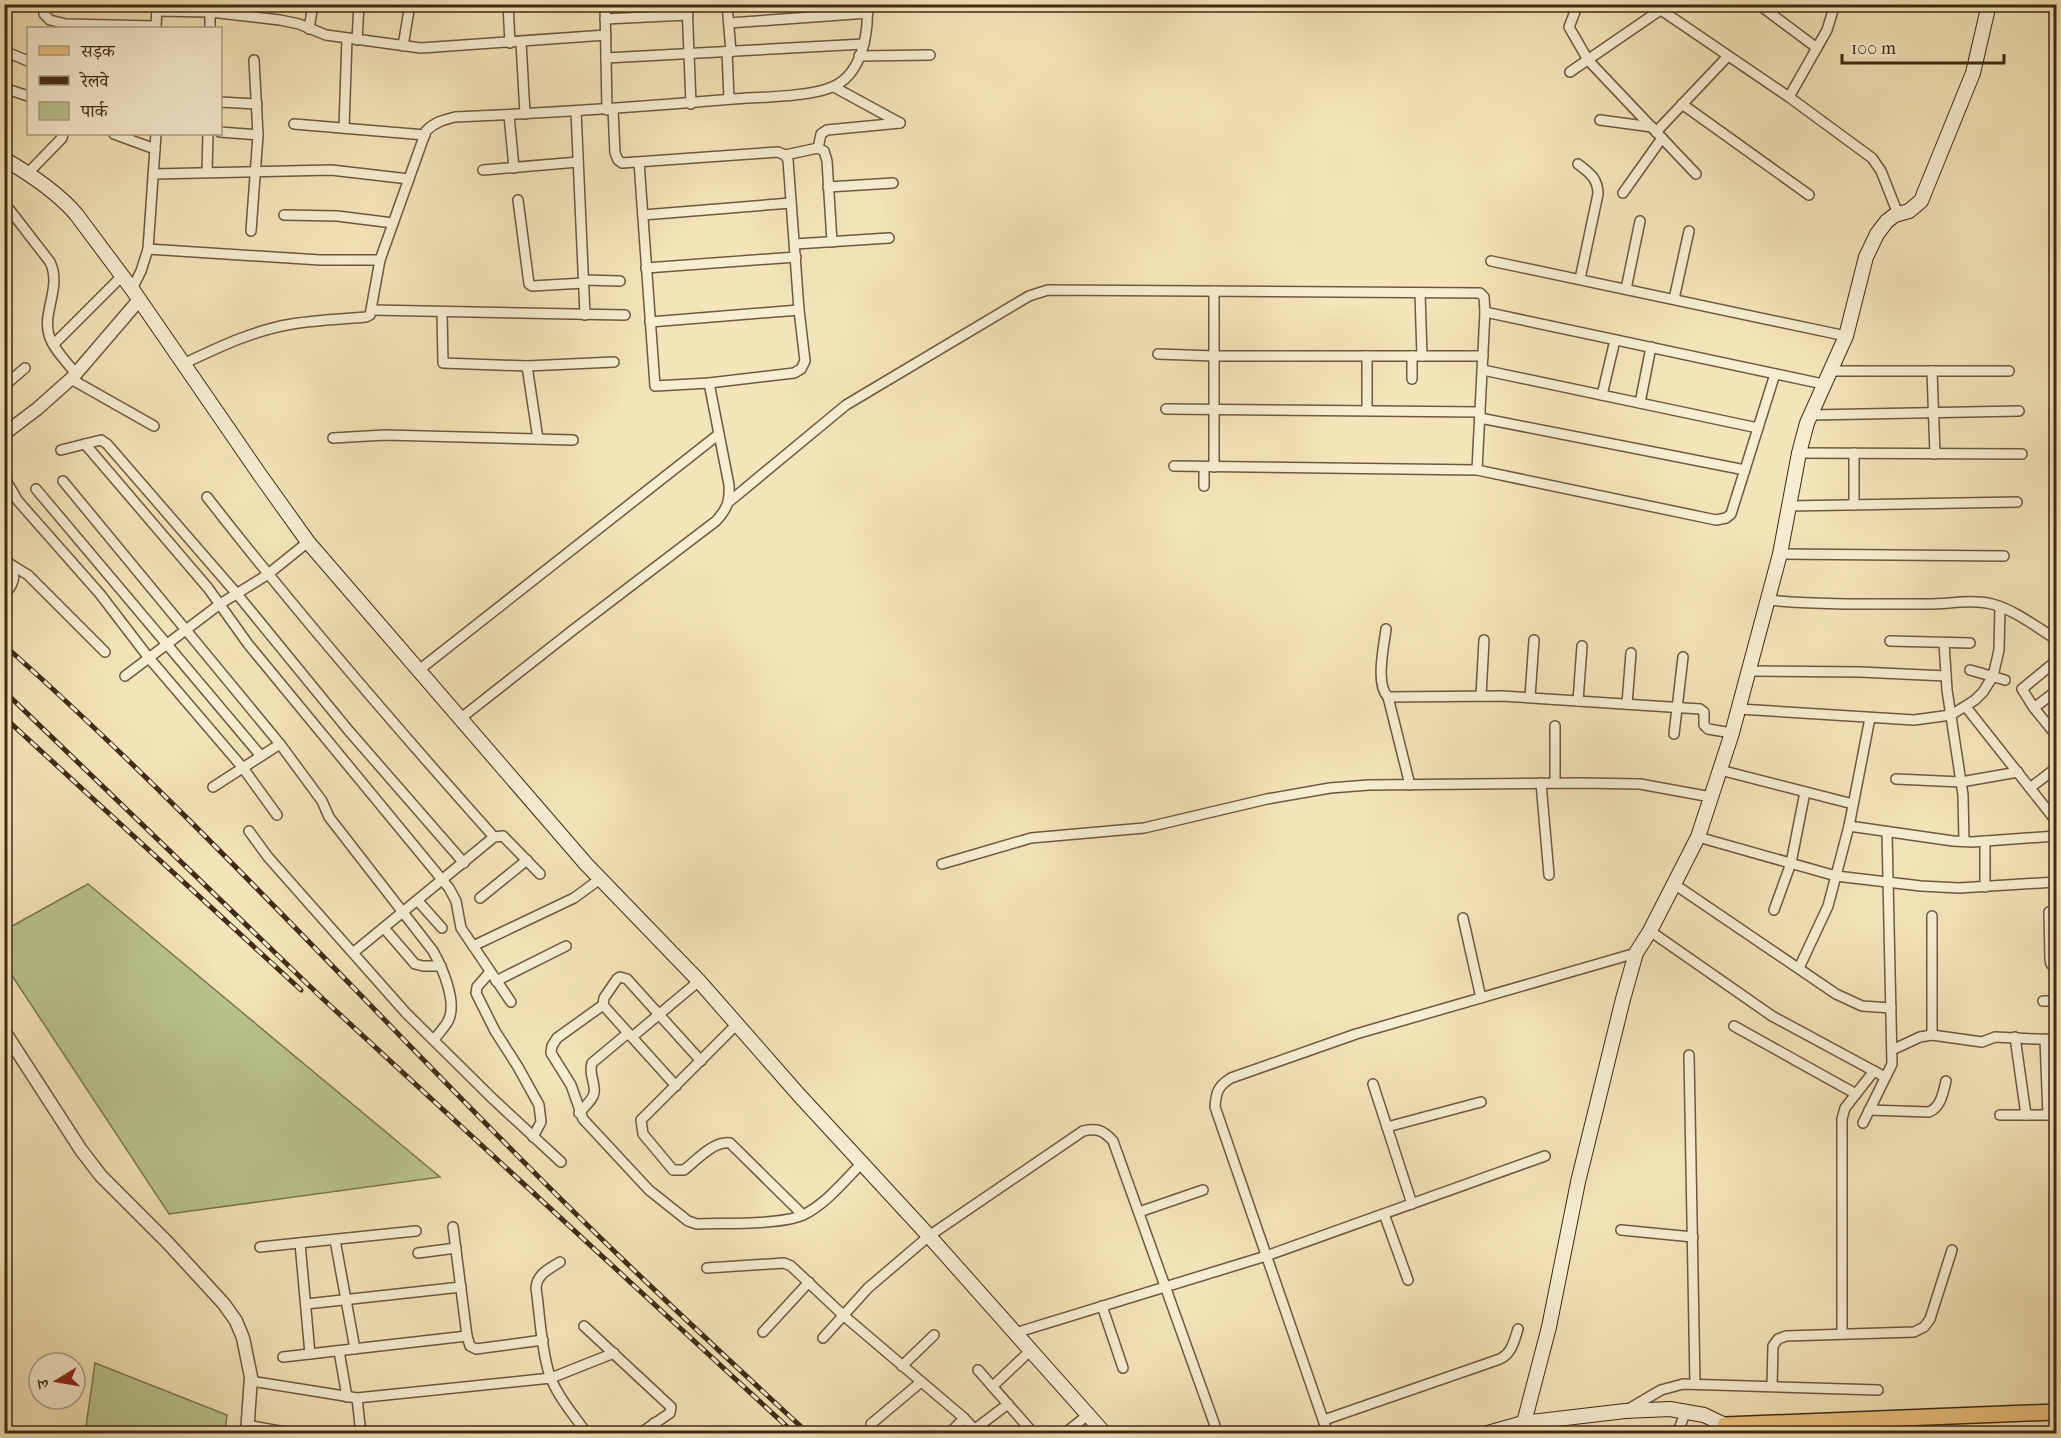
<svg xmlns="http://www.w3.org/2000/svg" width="2061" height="1438" viewBox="0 0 2061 1438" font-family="'IM FELL French Canon','Noto Serif Devanagari',serif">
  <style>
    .green { fill: #b9c590; stroke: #7d7853; stroke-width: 1.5 }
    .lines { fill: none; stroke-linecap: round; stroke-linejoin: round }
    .minor-casing { stroke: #6e593f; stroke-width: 12 }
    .tertiary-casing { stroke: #6e593f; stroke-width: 15 }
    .secondary-casing { stroke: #412a16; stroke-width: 16 }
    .primary-casing { stroke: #412a16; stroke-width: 18 }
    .minor { stroke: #f7eed2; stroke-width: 9 }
    .tertiary { stroke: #f7eed2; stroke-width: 12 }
    .secondary { stroke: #f7eed2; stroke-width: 14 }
    .primary { stroke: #eac27c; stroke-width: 15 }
    .rail-casing { stroke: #412a16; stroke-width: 5 }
    .rail { stroke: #f7eed2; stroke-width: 3; stroke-dasharray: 9; stroke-linecap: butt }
  </style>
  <rect width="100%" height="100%" fill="#f3e5b9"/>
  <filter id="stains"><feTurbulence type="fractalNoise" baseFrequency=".00333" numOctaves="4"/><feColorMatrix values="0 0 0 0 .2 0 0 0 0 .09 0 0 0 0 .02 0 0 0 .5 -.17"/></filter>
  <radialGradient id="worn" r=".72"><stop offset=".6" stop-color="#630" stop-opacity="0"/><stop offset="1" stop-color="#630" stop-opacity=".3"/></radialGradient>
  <!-- green -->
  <g class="green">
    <polygon points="88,884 440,1177 169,1214 5,965 5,930"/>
    <polygon points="95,1363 227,1415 225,1433 85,1433"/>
  </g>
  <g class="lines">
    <defs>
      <g id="minor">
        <polyline points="43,4 44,14 50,20 66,24 156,26"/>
        <polyline points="508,4 510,43"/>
        <polyline points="605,4 607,110"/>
        <polyline points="687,4 691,104"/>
        <polyline points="727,4 731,52"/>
        <polyline points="1578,4 1569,27 1588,60 1696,174"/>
        <polyline points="1758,4 1817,48"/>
        <polyline points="1661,10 1789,97 1872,158 1881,171 1898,214"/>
        <polyline points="157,11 210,12 280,20 299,24 326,35 421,48 606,35"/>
        <polyline points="605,19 688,15"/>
        <polyline points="729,23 868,13"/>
        <polyline points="156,28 157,4"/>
        <polyline points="210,28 210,4"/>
        <polyline points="309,29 313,4"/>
        <polyline points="357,40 359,4"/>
        <polyline points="521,42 525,114"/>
        <polyline points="403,46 410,4"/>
        <polyline points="4,51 28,61"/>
        <polyline points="727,52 729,99"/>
        <polyline points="859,56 930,55"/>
        <polyline points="606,58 864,44"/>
        <polyline points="1570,72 1669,4"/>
        <polyline points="834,87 900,123"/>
        <polyline points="4,88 28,96"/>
        <polyline points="1789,97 1827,30 1835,4"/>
        <polyline points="220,102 257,104"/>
        <polyline points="1682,104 1809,195"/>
        <polyline points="613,109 615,153 618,160 622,163 778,152 785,155 788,160 799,310 805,361 801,369 794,373 709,383 655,386 639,162"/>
        <polyline points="576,111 585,315"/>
        <polyline points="509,115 514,168"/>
        <polyline points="1600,120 1652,127"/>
        <polyline points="294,124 425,135"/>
        <polyline points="344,128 347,38"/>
        <polyline points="220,132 258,135"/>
        <polyline points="1656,132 1728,56"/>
        <polyline points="114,134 155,149"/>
        <polyline points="818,148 821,134 827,130 900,123"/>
        <polyline points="785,155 818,148 824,151 827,161 832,242"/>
        <path d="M1578,164c12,9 20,15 20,30l-18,85"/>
        <polyline points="483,170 578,162"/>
        <polyline points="207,172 208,134"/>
        <polyline points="28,173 62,138 63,134"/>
        <polyline points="153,174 331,170 409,179"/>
        <polyline points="828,187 893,183"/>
        <polyline points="1623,193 1662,138"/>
        <polyline points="518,200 529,284 532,286 584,283"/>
        <path d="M9,209l41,53c12,25 -8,50 -1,73 4,14 18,27 27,39"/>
        <polyline points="284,215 337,216 393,223"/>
        <polyline points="643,215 791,203"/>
        <polyline points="251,231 258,135 254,60"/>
        <polyline points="795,244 889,238"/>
        <polyline points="148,249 320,260 380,260"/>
        <polyline points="1491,261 1846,336"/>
        <polyline points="646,268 796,257"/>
        <polyline points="584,280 620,281"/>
        <polyline points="132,289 141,271 148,249 156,134"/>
        <polyline points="1626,289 1640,221"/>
        <polyline points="1214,291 1214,467"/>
        <polyline points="1420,293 1422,356"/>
        <polyline points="1674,299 1689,231"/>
        <polyline points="372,310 625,315"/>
        <polyline points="442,312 443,363 527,366 614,362"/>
        <polyline points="1485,312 1823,384"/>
        <polyline points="650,322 799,310"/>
        <polyline points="54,344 122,276"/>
        <polyline points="1158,354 1214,356 1483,356"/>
        <polyline points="1367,356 1367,410"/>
        <polyline points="1412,356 1412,379"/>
        <path d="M183,364c34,-16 71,-34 109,-40 24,-4 50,-5 74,-7l4,-2 10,-55 46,-129c9,-9 17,-11 29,-14 93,-4 185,-10 278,-18 26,-2 77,-2 99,-12 30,-12 37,-54 35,-83"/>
        <polyline points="527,366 538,439"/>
        <polyline points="1483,370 1758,428"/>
        <polyline points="1829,371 2009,371"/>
        <polyline points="1932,371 1935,454"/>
        <polyline points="71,379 154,426"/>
        <polyline points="4,386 25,368"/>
        <polyline points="1602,395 1615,340"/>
        <polyline points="1640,403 1651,347"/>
        <polyline points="1166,409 1480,412"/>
        <polyline points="1811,415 2019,411"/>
        <polyline points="1480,418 1745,470"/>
        <polyline points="333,438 385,435 573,440"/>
        <polyline points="85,444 208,588 248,644 449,888 456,901 461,928 511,1002"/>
        <polyline points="61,450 101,440 107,444 237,594 349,731 464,863"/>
        <polyline points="1799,453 2022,454"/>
        <polyline points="1854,453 1854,505"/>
        <polyline points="1174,466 1477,470 1716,520 1726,518 1731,514 1775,374"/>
        <polyline points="4,477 18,501 100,594 149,658 243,768 277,815"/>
        <path d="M63,481l217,263 42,57 7,16 104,134c9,16 25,52 15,70 -3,6 -10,13 -14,19"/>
        <polyline points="1204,486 1204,467"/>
        <polyline points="36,489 261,756"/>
        <path d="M207,497c91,117 188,229 287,340"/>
        <polyline points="730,501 846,405 1029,296 1048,290 1480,293 1484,297 1485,312 1477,470"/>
        <polyline points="1789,506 2017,502"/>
        <polyline points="1780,554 2004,556"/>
        <polyline points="7,562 28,575 105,652"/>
        <path d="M1767,600c54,5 107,4 161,4 21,0 43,-5 64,0 23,6 44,23 64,35"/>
        <path d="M1386,629c-2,17 -11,55 2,68l114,-1 198,13 4,3v13l4,4 24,4"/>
        <polyline points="1890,641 1970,643"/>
        <polyline points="1944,643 1947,690 1963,795 1964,841"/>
        <polyline points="2056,661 2022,689 2034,708 2056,735"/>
        <polyline points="419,670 719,434"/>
        <polyline points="1970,670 2005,680"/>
        <polyline points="1749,671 1860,672 1946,676"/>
        <polyline points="125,676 220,604 267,575 308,542"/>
        <polyline points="1481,696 1484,640"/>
        <polyline points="1388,697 1410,785"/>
        <polyline points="1530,697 1534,640"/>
        <polyline points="1578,701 1582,646"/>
        <polyline points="1627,704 1631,653"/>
        <polyline points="1966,707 2056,821"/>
        <polyline points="2034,708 2056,691"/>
        <polyline points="1739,709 1914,720 1951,715 1975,700 1983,692 1993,676 1999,650 2000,607"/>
        <path d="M461,718l112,-88 143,-109c11,-12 14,-19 13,-36l-20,-102"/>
        <polyline points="1555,726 1555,783"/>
        <polyline points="1674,734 1683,657"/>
        <polyline points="1720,770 1853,804"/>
        <polyline points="1896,779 1961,782 2018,772"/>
        <polyline points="1541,783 1549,875"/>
        <polyline points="213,787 280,744"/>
        <polyline points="2030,788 2056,768"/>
        <polyline points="1849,826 1953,841 1972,842 2056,836"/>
        <polyline points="249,831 268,857 406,1013 493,1099 561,1162"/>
        <polyline points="1698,837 1836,876 1921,886 1959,888 2056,882"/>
        <polyline points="1985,841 1985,887"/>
        <polyline points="942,864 1031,838 1144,828 1267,799 1330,788 1369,785 1580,783 1640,784 1711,797"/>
        <polyline points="1674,884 1836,994 1862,1006 1891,1008"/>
        <polyline points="480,898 527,860"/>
        <polyline points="418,901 442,928"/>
        <polyline points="1774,910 1791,863 1805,792"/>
        <polyline points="2049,912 2050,960 2051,964 2056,967"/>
        <polyline points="1463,918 1481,998"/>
        <polyline points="384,928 415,964 423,966 441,966"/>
        <polyline points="1650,931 1772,1016 1885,1077"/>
        <polyline points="473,946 574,898 600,879"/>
        <polyline points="354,952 494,837 503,836 540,874"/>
        <polyline points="1799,968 1828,906 1849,826 1870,718"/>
        <polyline points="490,972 477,987 476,993 495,1031 518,1067 539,1105 541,1122 533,1137"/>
        <polyline points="496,981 566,946"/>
        <polyline points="2043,1001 2056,1001"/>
        <path d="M603,1005l-46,33 -5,8 -1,7 20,32 12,34 66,71 39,31 9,3c25,-1 84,1 106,-9 23,-11 41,-34 59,-52"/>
        <path d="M737,1024l-96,96 2,14 30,36h11c13,-10 29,-29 46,-27l73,72"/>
        <polyline points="1734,1026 1856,1094"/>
        <polyline points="1932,1035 1932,916"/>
        <polyline points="632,1037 699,981"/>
        <polyline points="2015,1037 2026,1115"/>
        <polyline points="2045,1039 2048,1115"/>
        <polyline points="1892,1050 1920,1037 1932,1035 1982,1042 1995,1037 2056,1040"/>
        <polyline points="1689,1055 1695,1384"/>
        <polyline points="1373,1084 1412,1204"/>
        <polyline points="676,1086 603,1005 604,998 617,979 620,977 627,979 701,1061"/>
        <path d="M1869,1110l60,2c12,-5 14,-19 17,-31"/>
        <path d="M579,1113c5,-6 14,-13 15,-20 2,-10 -6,-19 -2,-30l36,-30"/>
        <polyline points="2000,1115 2056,1115"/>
        <polyline points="1863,1123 1892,1064 1887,832"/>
        <polyline points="1387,1127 1481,1102"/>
        <polyline points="1139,1212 1203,1190"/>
        <polyline points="1384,1214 1408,1280"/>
        <polyline points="453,1227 467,1336 470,1346 476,1349 543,1340"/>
        <polyline points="1621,1230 1693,1237"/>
        <polyline points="335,1240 355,1349"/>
        <polyline points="300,1243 310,1354"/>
        <polyline points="260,1247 416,1231"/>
        <polyline points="418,1253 456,1248"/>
        <path d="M560,1262c-11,7 -23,12 -24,26 4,27 5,60 13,85 7,22 25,42 38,61"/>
        <polyline points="707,1268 784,1263 791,1266 843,1315 964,1418 979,1434"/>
        <polyline points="306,1304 461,1287"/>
        <polyline points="1102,1306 1123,1368"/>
        <polyline points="584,1326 671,1407 670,1413 639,1434"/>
        <polyline points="763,1332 809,1282"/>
        <polyline points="1015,1333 1266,1256 1545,1156"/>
        <polyline points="1842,1334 1842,1119 1845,1108 1874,1071"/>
        <path d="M823,1338l45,-50 61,-52 154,-105c14,-3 20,-1 30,10l105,293"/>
        <polyline points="339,1351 347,1397"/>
        <polyline points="283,1357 467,1336"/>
        <polyline points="902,1366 934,1335"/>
        <polyline points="978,1370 1034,1434"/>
        <polyline points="251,1381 357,1398 551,1378 614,1353"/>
        <polyline points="993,1386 1031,1350"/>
        <polyline points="1772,1386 1773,1346 1778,1339 1786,1336 1914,1332 1924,1327 1930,1319 1952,1250"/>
        <polyline points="357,1398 361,1434"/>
        <polyline points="1627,1410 1661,1390 1683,1384 1878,1390"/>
        <path d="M1324,1420l176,-61c12,-6 14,-18 18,-30"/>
        <polyline points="654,1423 661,1434"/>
        <polyline points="871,1424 921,1382"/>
        <polyline points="247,1425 296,1434"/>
        <polyline points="975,1429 1008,1404"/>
        <polyline points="949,1434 964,1418"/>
        <polyline points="1064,1434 1089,1414"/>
        <path d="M1328,1434l-113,-327c1,-15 3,-21 16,-29l125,-44 280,-81"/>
        <polyline points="1677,1434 1686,1411"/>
      </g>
      <g id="tertiary">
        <polyline points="4,434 37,409 73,377 139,300"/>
        <path d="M4,559c11,14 11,21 0,34"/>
        <polyline points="4,1031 81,1150 101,1176 168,1243 224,1304 236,1321 243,1338 251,1377 247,1434"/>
      </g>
      <g id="secondary">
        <path d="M4,159c26,15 53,33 72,55l56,75 128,186 48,67 278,322 113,117 100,114 130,141 176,198"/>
        <polyline points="1484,1434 1523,1423 1625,1411 1670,1409 1704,1415 1725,1425 1735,1434"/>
        <polyline points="1521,1434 1549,1327 1578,1182 1623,999 1636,953 1650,931 1698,837 1732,733 1780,554 1799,453 1807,423 1846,336 1866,257 1877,234 1887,221 1895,215 1909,211 1921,201 1973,73 1989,4"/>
      </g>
      <polyline id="primary" points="1725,1425 2056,1412"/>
    </defs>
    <!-- minor casing -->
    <use href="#minor" class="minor-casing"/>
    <!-- tertiary casing -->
    <use href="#tertiary" class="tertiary-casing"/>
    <!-- secondary casing -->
    <use href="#secondary" class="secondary-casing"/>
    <!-- primary casing -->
    <use href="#primary" class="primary-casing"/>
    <!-- minor -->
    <use href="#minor" class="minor"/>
    <!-- tertiary -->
    <use href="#tertiary" class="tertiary"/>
    <!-- secondary -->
    <use href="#secondary" class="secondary"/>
    <!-- primary -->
    <use href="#primary" class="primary"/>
    <defs>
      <g id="rail">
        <path d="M4,645c177,157 336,332 502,499 98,100 200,195 303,290"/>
        <polyline points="4,691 323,999 795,1434"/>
        <polyline points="4,717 301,990"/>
      </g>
    </defs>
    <!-- rail casing -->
    <use href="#rail" class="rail-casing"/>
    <!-- rail -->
    <use href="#rail" class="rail"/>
  </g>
  <!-- margin -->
  <rect width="2061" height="1438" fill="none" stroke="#f3e5b9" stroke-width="24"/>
  <rect x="6" y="6" width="2049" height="1426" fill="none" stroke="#412a16" stroke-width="3"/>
  <rect x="12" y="12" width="2037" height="1414" fill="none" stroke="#412a16" stroke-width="1.5"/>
  <!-- legend -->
  <rect x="27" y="27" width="195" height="108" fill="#f7eed2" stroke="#aea087" stroke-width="1.5"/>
  <rect x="39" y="46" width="30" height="9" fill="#eac27c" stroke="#aea087" stroke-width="1.5"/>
  <text x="81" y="57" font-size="18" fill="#412a16">सड़क</text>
  <rect x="39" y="76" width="30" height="9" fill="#412a16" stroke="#aea087" stroke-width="1.5"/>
  <text x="81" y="87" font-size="18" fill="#412a16">रेलवे</text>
  <rect x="39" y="102" width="30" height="18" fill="#b9c590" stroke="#aea087" stroke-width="1.5"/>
  <text x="81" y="117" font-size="18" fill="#412a16">पार्क</text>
  <!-- north arrow -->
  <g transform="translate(57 1381) rotate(259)"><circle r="28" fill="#f7eed2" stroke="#aea087" stroke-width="1.5"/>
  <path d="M0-4.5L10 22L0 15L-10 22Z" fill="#8f2418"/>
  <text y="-9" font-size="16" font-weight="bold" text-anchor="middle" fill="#412a16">उ</text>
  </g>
  <!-- scale -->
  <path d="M1842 54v9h162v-9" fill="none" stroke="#412a16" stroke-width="3"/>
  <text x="1851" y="54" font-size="18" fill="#412a16" stroke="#f7eed2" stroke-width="4.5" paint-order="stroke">100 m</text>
  <rect width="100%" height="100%" filter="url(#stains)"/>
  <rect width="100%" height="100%" fill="url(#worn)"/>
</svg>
